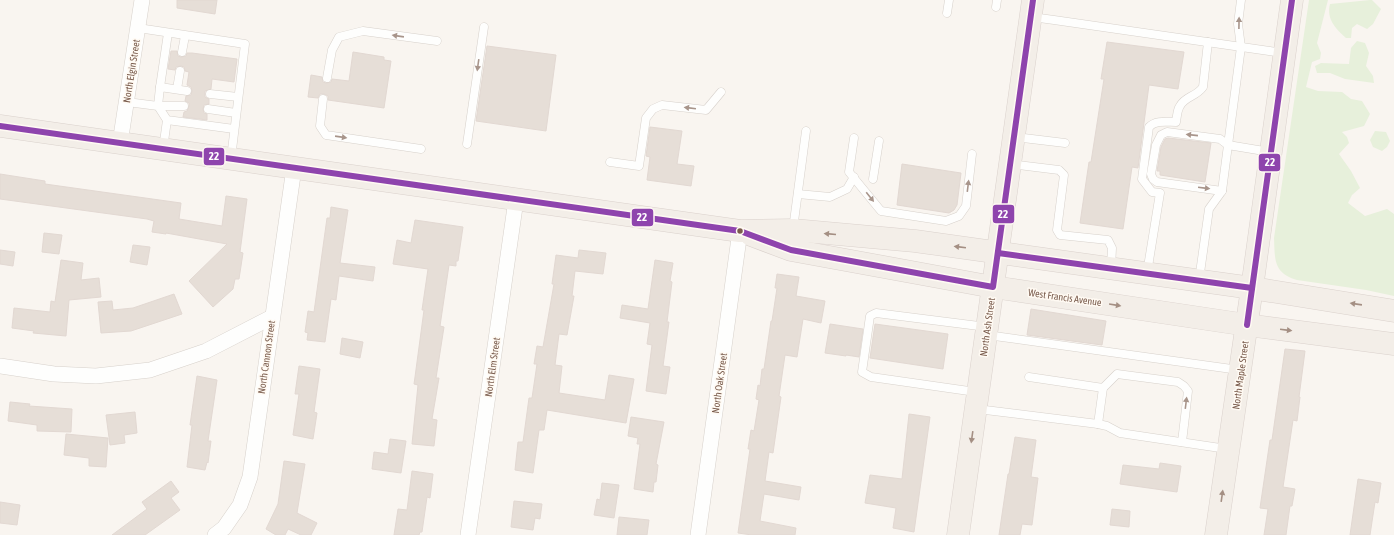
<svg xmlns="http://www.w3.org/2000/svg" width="1394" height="535" viewBox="0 0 1394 535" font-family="'Asap Condensed',sans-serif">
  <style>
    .green { fill: #e7f0db }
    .building { fill: #e6ded7; stroke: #e2d8d2 }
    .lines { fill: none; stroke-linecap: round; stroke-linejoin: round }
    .lane-casing { stroke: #d7d1cb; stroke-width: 9 }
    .street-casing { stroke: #d7d1cb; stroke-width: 16 }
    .primary-casing { stroke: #dad1cc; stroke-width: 23 }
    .lane { stroke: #fefefd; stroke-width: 8 }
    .street { stroke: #fefefd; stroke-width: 15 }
    .primary { stroke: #f3eee8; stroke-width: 22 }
    .bus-1-casing { stroke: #fffaf3; stroke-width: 9 }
    .bus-1 { stroke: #8e44ad; stroke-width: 6 }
    .oneway { fill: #a8958b }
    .oneway2 { fill: #a48f83 }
    .bus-dot { fill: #7a5c4d; stroke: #fffaf3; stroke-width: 1.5 }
    .labels { text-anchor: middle; stroke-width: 3; stroke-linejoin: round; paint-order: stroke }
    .street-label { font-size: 10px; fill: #7a5c4d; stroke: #fffaf3 }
    .line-badge { stroke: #fffaf3; stroke-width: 1.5 }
    .badge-label { font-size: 11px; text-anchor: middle; font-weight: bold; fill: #fff }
  </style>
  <rect width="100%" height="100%" fill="#f9f5f0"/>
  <!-- green -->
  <g class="green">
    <path d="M1309,0h19l-11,43 4,10 -1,6 -8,3 -6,25 12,4 24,1 9,7 11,2 8,13 -6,12 -22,6 5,5 2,6 -10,11 12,17 9,17 -8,7 -4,8 17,13 22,-7 7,5v82l-28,-6 -69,-10c-24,-7 -22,-21 -23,-42z"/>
    <path d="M1370,0h2l9,9 -8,15 -6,5 -10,-5 -5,4 -1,10h-5c-10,-9 -20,-19 -16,-34z"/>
    <polygon points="1357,41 1365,43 1369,53 1366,66 1373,76 1374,83 1345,79 1330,73 1317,73 1315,66 1321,63 1349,64 1351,48"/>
    <polygon points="1375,131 1386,132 1390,141 1387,147 1382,151 1373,147 1370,140"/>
  </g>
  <!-- building -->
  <g class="building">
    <polygon points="177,0 217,0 215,14 177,8"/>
    <polygon points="1107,42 1184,52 1178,89 1149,85 1138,168 1132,167 1123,229 1080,223 1089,162 1091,162 1104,79 1101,79"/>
    <polygon points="487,46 556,55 546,131 476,121"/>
    <polygon points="171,51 177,51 178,56 181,57 186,56 187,53 192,53 237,59 234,82 212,79 211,89 205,91 205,97 209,99 209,104 204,105 203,109 204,113 207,114 207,120 183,117 184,112 187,111 189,106 189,103 185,101 186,96 191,95 192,91 191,87 187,85 189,72 185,71 184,67 181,66 176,67 175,70 168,69"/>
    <polygon points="353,52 384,57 384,60 391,61 384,108 328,100 328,96 324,94 320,94 318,98 308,97 311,75 322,77 323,82 326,83 331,82 332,79 349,81"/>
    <polygon points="650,127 682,131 677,164 694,166 691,186 647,180 650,157 646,156"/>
    <polygon points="1168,138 1211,143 1205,182 1160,175 1160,171 1157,171 1161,147 1165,139"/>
    <polygon points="902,164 961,173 957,205 954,210 949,213 897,205"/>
    <polygon points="0,174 45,181 45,184 181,203 179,219 222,226 226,196 247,199 240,252 243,253 239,279 235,279 233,289 213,307 189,281 227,244 166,233 166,234 152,232 154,221 147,219 0,199"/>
    <polygon points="331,207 348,210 340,263 375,267 373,281 339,276 336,300 331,299 325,342 307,340 308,333 305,332 308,311 314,312 327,218 330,218"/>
    <polygon points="415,220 463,227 458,261 456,261 456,266 449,265 440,326 444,327 436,378 439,378 432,419 437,420 434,446 412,444 418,385 414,384 415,377 424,310 422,310 428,269 393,264 397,240 411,243"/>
    <polygon points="44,233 62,235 59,254 42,252"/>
    <polygon points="133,245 150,247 147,265 130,262"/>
    <polygon points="0,250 15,252 13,266 0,264"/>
    <polygon points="579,250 606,253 603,274 575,271 572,296 574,296 567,335 559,334 555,365 562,366 559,393 605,400 609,375 634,379 626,423 547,410 544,430 539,430 533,473 515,470 518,442 523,442 529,398 532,398 537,364 534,364 537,346 543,347 554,284 552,284 556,255 578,258"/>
    <polygon points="61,260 83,263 81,280 99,278 101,297 69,300 66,336 33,333 34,331 12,328 14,308 50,312 51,301 55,302"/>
    <polygon points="655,260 673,263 670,281 672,282 667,322 669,322 663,366 670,367 666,394 646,391 652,345 647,344 650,323 620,318 622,305 648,309"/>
    <polygon points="777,274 799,277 796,296 825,301 821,323 803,319 797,357 785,355 779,396 781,397 773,453 769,452 765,481 801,487 799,500 764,494 760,521 796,528 795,535 752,535 738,533 750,449 748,449 751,430 754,431 759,400 756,399 758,385 760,386 762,369 764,369 771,321 772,321 777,288 775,288"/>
    <polygon points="174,294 182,314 131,331 101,333 98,302 112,301 113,310 133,308"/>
    <polygon points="1031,309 1106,321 1102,345 1027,335"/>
    <polygon points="830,324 863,329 859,357 846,355 846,356 825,353"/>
    <polygon points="875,324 948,334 943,369 870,358"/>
    <polygon points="342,338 363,342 360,358 340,354"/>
    <polygon points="1285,349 1305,351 1299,397 1300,397 1297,421 1293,420 1283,487 1295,489 1292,506 1290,506 1286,535 1264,535 1268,509 1260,508 1270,440 1272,440"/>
    <polygon points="299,366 320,369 314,412 317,413 313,439 293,435 299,394 295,394"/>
    <polygon points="197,376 217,380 208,441 211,441 208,463 207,462 205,470 187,467 192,425 190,425"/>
    <polygon points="10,402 30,404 29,406 72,409 71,432 37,431 37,425 8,421"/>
    <polygon points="135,412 137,433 124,435 125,443 110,445 106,415"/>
    <polygon points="909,414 930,417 914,532 893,528 896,508 865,503 870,475 902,479"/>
    <polygon points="631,417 664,422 656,464 658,465 656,482 654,482 653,492 634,489 640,444 637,444 638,438 628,436"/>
    <polygon points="66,434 108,438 106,467 89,466 89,458 64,455"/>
    <polygon points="1015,437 1036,440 1031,477 1038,478 1032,525 1022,524 1020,535 999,535 1008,474 1009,474"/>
    <polygon points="390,439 406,441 401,473 372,469 374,452 388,454"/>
    <polygon points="284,461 305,464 297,513 317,523 311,535 301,535 288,529 285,535 276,535 266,529 278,504"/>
    <polygon points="1160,463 1181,466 1177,492 1120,484 1123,465 1159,469"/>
    <polygon points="412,471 433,474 430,498 427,497 422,532 420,532 419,535 394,535 398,509 407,510"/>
    <polygon points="1358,479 1381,483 1378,503 1375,502 1370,535 1350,535"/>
    <polygon points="171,481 179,492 171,498 180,510 145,535 112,535 147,509 142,502"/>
    <polygon points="602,483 619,485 614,518 594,515 597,499 600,500"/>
    <polygon points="514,501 542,504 540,519 535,518 533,530 511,527"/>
    <polygon points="0,502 20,505 17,525 0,523"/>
    <polygon points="1112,509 1130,511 1129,527 1110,525"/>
    <polygon points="619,517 649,520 647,535 617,535"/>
  </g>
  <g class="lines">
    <defs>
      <g id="lane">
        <polyline points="996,7 997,0"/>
        <polyline points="947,13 949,0"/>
        <polyline points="1032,17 1054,20 1283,53"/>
        <polyline points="138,28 245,44 231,158"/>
        <polyline points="182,52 185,36"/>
        <polyline points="327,78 332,50 339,37 363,31 437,41"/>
        <polyline points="160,87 168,33"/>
        <polyline points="177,89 180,71"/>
        <polyline points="210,94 238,97"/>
        <polyline points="323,99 320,126 326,135 421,149"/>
        <polyline points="127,102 158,106 167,120 234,129"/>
        <polyline points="184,106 158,106 160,87 187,91"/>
        <polyline points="208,109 236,113"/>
        <polyline points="1015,137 1065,143"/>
        <polyline points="854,138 849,172 881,211 946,221 959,216 966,206 972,154"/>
        <polyline points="467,144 484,27"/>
        <polyline points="163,149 167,120"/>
        <polyline points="610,162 639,166 646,118 653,109 662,105 706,110 721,92"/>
        <polyline points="1010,164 1059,170 1064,175 1057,230 1060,235 1108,240 1112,248 1111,268"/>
        <polyline points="873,179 879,141"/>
        <polyline points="1222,191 1157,182 1153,179 1151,174 1156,145 1161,135 1167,132 1220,139 1228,145 1241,47 1238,24 1241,0"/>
        <polyline points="798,194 830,197 847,189 854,177"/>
        <polyline points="793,229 806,131"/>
        <path d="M1147,273l13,-80 -8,-1 -10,-13 7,-52c7,-7 17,-5 27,-5 1,-5 1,-12 4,-16 5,-10 16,-9 23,-19l5,-45"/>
        <polyline points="1199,280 1209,209 1222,191 1228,145 1270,152"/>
        <polyline points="987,335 1239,370"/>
        <polyline points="1029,377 1103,388"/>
        <polyline points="976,392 871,377 862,372 870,316 876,313 987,327"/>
        <polyline points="977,409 1098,424 1107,426 1120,433 1227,449"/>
        <polyline points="1098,424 1103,388 1117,374 1178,382 1184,386 1188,391 1182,442"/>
      </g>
      <g id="street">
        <polyline points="120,143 142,0"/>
        <polyline points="0,366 54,374 96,376 150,370 206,351 272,317"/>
        <polyline points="215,535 224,528 240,505 250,477 294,168"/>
        <polyline points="468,535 516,200"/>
        <polyline points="698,535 740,231"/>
      </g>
      <g id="primary">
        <polyline points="0,126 740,231 793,230 915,241 1252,288 1394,311"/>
        <polyline points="751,235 791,250 993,287 1247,325 1394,344"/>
        <polyline points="958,535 1033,0"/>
        <polyline points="1216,535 1252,288 1292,0"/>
      </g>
    </defs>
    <!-- lane casing -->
    <use href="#lane" class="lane-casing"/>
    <!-- street casing -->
    <use href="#street" class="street-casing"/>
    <!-- primary casing -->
    <use href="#primary" class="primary-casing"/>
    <!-- lane -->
    <use href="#lane" class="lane"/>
    <!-- street -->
    <use href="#street" class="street"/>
    <!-- primary -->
    <use href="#primary" class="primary"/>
    <defs>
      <g id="bus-1">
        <polyline points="0,126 740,231 791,250 993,287 1033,0"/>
        <polyline points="998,253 1252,288"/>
        <polyline points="1247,325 1292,0"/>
      </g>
    </defs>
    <!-- bus-1 casing -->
    <use href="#bus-1" class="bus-1-casing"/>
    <!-- bus-1 -->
    <use href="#bus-1" class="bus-1"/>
  </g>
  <!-- one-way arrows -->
  <defs><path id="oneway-solid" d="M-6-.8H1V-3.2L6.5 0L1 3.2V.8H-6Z"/></defs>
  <g class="oneway">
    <use href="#oneway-solid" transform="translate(1239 23) rotate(-89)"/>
    <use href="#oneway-solid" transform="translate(398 36) rotate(-172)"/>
    <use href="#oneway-solid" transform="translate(478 65) rotate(98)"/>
    <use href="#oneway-solid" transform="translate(690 108) rotate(-173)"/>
    <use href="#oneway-solid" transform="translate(1192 135) rotate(-174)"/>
    <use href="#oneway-solid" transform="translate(341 137) rotate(8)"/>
    <use href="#oneway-solid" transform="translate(968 186) rotate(-83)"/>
    <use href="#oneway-solid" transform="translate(1204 188) rotate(7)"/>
    <use href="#oneway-solid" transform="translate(870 197) rotate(51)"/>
    <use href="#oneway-solid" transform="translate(1186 403) rotate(-83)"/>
  </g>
  <g class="oneway2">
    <use href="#oneway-solid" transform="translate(830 234) rotate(-175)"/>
    <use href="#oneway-solid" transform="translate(960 247) rotate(-173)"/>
    <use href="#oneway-solid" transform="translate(1356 304) rotate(-172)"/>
    <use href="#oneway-solid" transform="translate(1115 305) rotate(9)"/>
    <use href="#oneway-solid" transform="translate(1286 330) rotate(7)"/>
    <use href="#oneway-solid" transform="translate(972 437) rotate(98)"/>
    <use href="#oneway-solid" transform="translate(1222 496) rotate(-82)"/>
  </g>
  <!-- markers -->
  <circle class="bus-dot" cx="740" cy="231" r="3.5"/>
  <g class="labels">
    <!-- street labels -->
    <g class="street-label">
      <text transform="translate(131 71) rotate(-81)" y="4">North Elgin Street</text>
      <text transform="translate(1065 297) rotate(8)" y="4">West Francis Avenue</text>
      <text transform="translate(987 327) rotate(-82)" y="4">North Ash Street</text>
      <text transform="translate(266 357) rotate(-82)" y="4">North Cannon Street</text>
      <text transform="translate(492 367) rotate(-82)" y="4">North Elm Street</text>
      <text transform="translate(1240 375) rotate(-82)" y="4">North Maple Street</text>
      <text transform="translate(719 383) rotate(-82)" y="4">North Oak Street</text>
    </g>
  </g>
  <g class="line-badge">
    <rect x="203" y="147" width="22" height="19" rx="4" fill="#8e44ad"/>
    <rect x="1258" y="153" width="23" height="19" rx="4" fill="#8e44ad"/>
    <rect x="992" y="204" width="23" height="20" rx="4" fill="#8e44ad"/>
    <rect x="631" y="208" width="23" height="19" rx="4" fill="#8e44ad"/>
  </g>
  <g class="badge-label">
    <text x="214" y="160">22</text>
    <text x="1270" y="166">22</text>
    <text x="1003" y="218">22</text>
    <text x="642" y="221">22</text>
  </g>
</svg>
